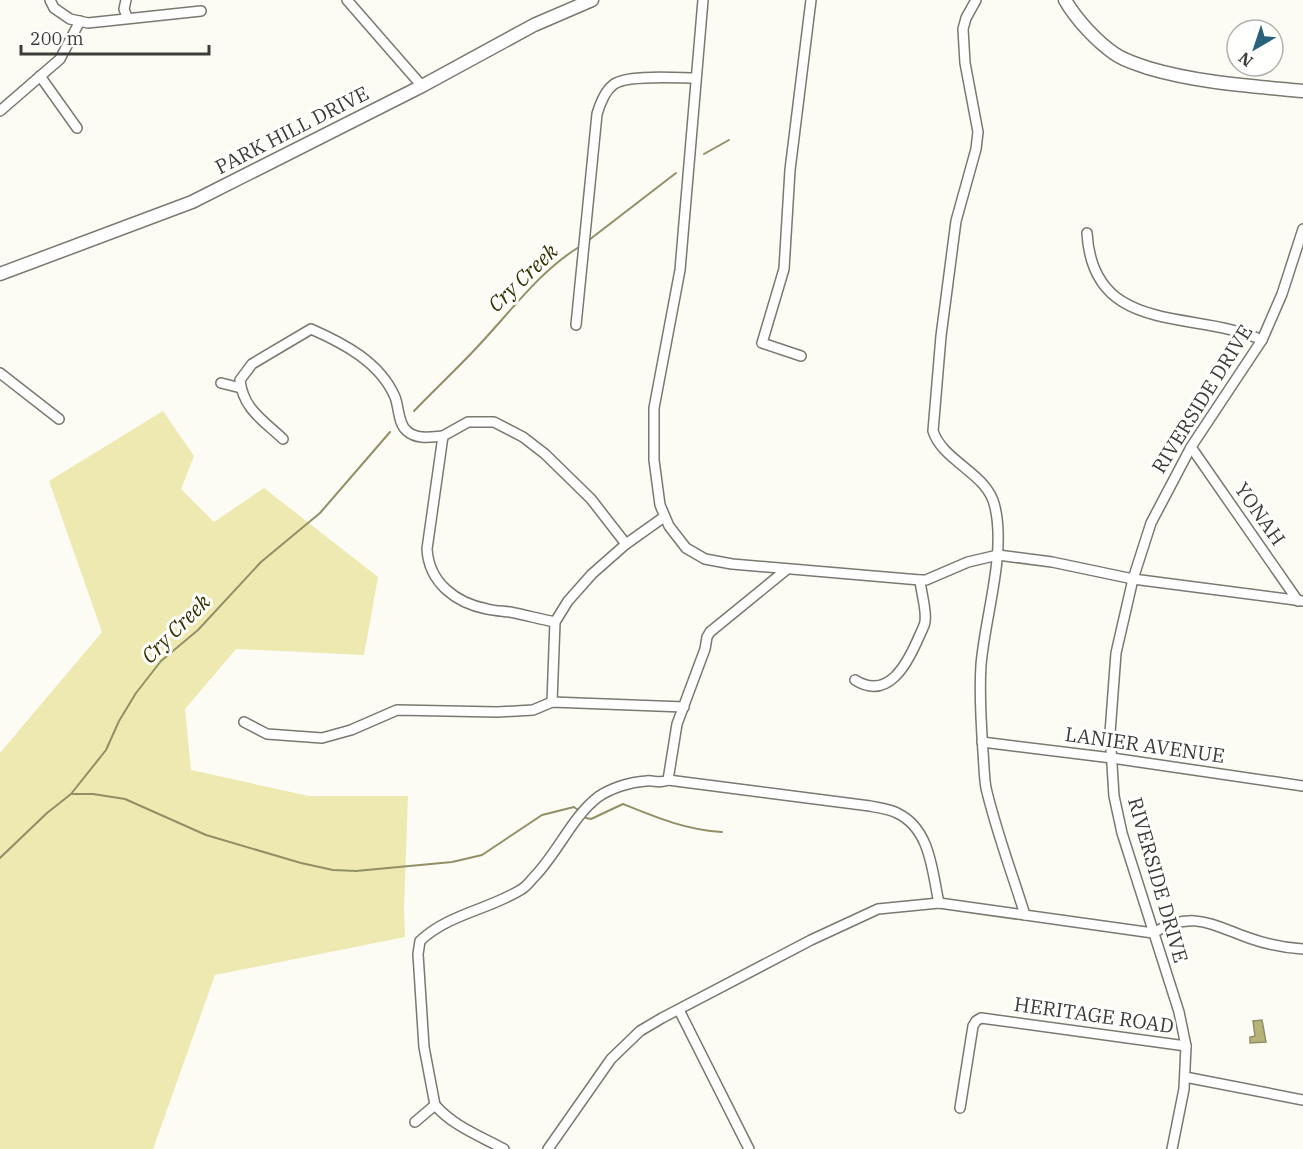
<svg xmlns="http://www.w3.org/2000/svg" width="1303" height="1149" viewBox="0 0 1303 1149" font-family="'IBM Plex Serif',serif">
  <style>
    .green { fill: #ede9b0 }
    .water { fill: #b7b379; stroke: #928f66; stroke-width: 1.5 }
    .lines { fill: none; stroke-linecap: round; stroke-linejoin: round }
    .stream { stroke: #928f66; stroke-width: 2 }
    .minor-casing { stroke: #797871; stroke-width: 12 }
    .major-casing { stroke: #797871; stroke-width: 15 }
    .minor { stroke: #fff; stroke-width: 9 }
    .major { stroke: #fff; stroke-width: 12 }
    .labels { text-anchor: middle; stroke-width: 6; stroke-linejoin: round; paint-order: stroke }
    .street-label { font-size: 20px; fill: #3c3c39; stroke: #fffffe }
    .water-label { font-size: 21px; font-style: italic; fill: #353101; stroke: #fffffe }
  </style>
  <rect width="100%" height="100%" fill="#fcfcf4"/>
  <!-- green -->
  <polygon class="green" points="163,411 194,456 181,489 214,522 264,488 378,577 364,655 236,649 185,709 191,770 309,796 408,796 404,908 405,937 215,975 153,1149 0,1149 0,753 102,632 49,481"/>
  <!-- water -->
  <polygon class="water" points="1262,1020 1266,1042 1250,1043 1250,1037 1255,1036 1253,1021"/>
  <g class="lines">
    <!-- stream -->
    <g class="stream">
      <polyline points="704,154 729,140"/>
      <polyline points="589,240 676,173"/>
      <path d="M414,411c22,-23 45,-44 66,-67 31,-33 60,-73 99,-97"/>
      <polyline points="72,794 93,794 125,799 206,835 301,863 333,870 356,871 452,862 482,855 542,815 574,807 578,810"/>
      <path d="M586,818l5,1 32,-15c32,13 63,26 99,28"/>
      <polyline points="0,858 47,813 71,794 106,750 119,721 136,693 161,661 198,630 261,562 320,513 390,432"/>
    </g>
    <defs>
      <g id="minor">
        <polyline points="50,0 54,8 70,19 88,23 201,11"/>
        <polyline points="126,0 124,9 127,17"/>
        <polyline points="347,0 422,86"/>
        <polyline points="703,0 680,270 654,408 654,460 660,505 669,526 686,548 705,559 732,564 920,580 926,580 968,562 998,555 1052,562 1133,579 1303,601"/>
        <path d="M976,0l-10,18 -3,11 2,34 13,69 -2,17 -20,72 -15,115 -8,95c10,31 55,42 62,76 11,48 -10,109 -14,158 -2,29 0,58 2,87 1,12 1,25 3,36 10,43 26,85 39,127"/>
        <polyline points="40,76 77,128"/>
        <polyline points="0,111 60,59 80,21"/>
        <path d="M1087,233c6,104 107,76 175,107"/>
        <path d="M576,325l21,-211c3,-10 8,-23 16,-29 12,-11 65,-7 82,-7"/>
        <polyline points="801,356 762,343 784,269 790,170 811,0"/>
        <polyline points="0,373 59,419"/>
        <polyline points="221,383 241,388"/>
        <path d="M283,439c-20,-19 -40,-30 -43,-59l12,-16 59,-35c32,14 69,33 84,68 4,10 3,27 12,34 10,9 24,6 36,5"/>
        <polyline points="1191,447 1298,601"/>
        <path d="M555,622c-15,-3 -30,-7 -45,-10 -8,-1 -15,-1 -23,-3 -31,-6 -58,-26 -60,-60l16,-113 25,-14h26l29,15 22,17 46,45 35,45"/>
        <path d="M855,680c33,21 52,-16 63,-41 2,-5 6,-12 7,-17 2,-12 -4,-29 -5,-42"/>
        <polyline points="552,702 555,622 568,601 592,574 626,544 664,517"/>
        <polyline points="244,722 267,734 322,738 351,730 397,710 497,712 533,710 552,702 684,707"/>
        <polyline points="982,742 1112,758 1303,786"/>
        <polyline points="668,780 677,724 705,649 707,637 710,632 786,570"/>
        <polyline points="679,1010 749,1149"/>
        <polyline points="1185,1077 1303,1100"/>
        <path d="M435,1105l-11,-58 -6,-93 2,-13c28,-27 71,-32 102,-52 5,-3 9,-9 13,-13 23,-24 38,-60 63,-79 13,-9 32,-15 48,-16 8,-1 14,3 22,-1l202,26c9,2 20,3 27,7 34,16 35,59 42,90"/>
        <polyline points="960,1108 973,1026 976,1021 981,1018 1186,1046"/>
        <path d="M415,1122l20,-17c18,21 45,31 69,44"/>
        <path d="M548,1149l63,-90 29,-28 22,-13 149,-78 67,-31 61,-6 214,30c39,-23 57,-9 96,5 17,6 35,10 54,11"/>
        <polyline points="1172,1149 1184,1089 1186,1046 1179,1012 1122,833 1114,796 1110,733 1116,653 1133,579 1151,523 1191,447 1262,340 1282,294 1303,229"/>
      </g>
      <g id="major">
        <path d="M1065,0c11,19 31,41 50,54 10,7 22,10 33,14 51,15 103,18 155,23"/>
        <polyline points="0,274 192,202 422,86 534,25 592,0"/>
      </g>
    </defs>
    <!-- minor casing -->
    <use href="#minor" class="minor-casing"/>
    <!-- major casing -->
    <use href="#major" class="major-casing"/>
    <!-- minor -->
    <use href="#minor" class="minor"/>
    <!-- major -->
    <use href="#major" class="major"/>
  </g>
  <g class="labels">
    <!-- street labels -->
    <g class="street-label">
      <text transform="translate(292 130) rotate(-27)" y="7">PARK HILL DRIVE</text>
      <text transform="translate(1202 399) rotate(-58)" y="7">RIVERSIDE DRIVE</text>
      <text transform="translate(1260 514) rotate(55)" y="7">YONAH</text>
      <text transform="translate(1145 745) rotate(8)" y="7">LANIER AVENUE</text>
      <text transform="translate(1158 880) rotate(74)" y="7">RIVERSIDE DRIVE</text>
      <text transform="translate(1094 1015) rotate(8)" y="7">HERITAGE ROAD</text>
    </g>
    <!-- water labels -->
    <g class="water-label">
      <text transform="translate(523 278) rotate(-44)" y="7">Cry Creek</text>
      <text transform="translate(176 629) rotate(-45)" y="7">Cry Creek</text>
    </g>
  </g>
  <!-- north arrow -->
  <g transform="translate(1255 48) rotate(219)"><circle r="28" fill="#fffffe" stroke="#b1b1af" stroke-width="1.5"/>
  <path d="M0-4.5L10 22L0 15L-10 22Z" fill="#29627b"/>
  <text y="-9" font-size="16" font-weight="bold" text-anchor="middle" fill="#3c3c39">N</text>
  </g>
  <!-- scale -->
  <path d="M21 45v9h188v-9" fill="none" stroke="#3c3c39" stroke-width="3"/>
  <text x="30" y="45" font-size="18" fill="#3c3c39" stroke="#fffffe" stroke-width="4.5" paint-order="stroke">200 m</text>
</svg>
